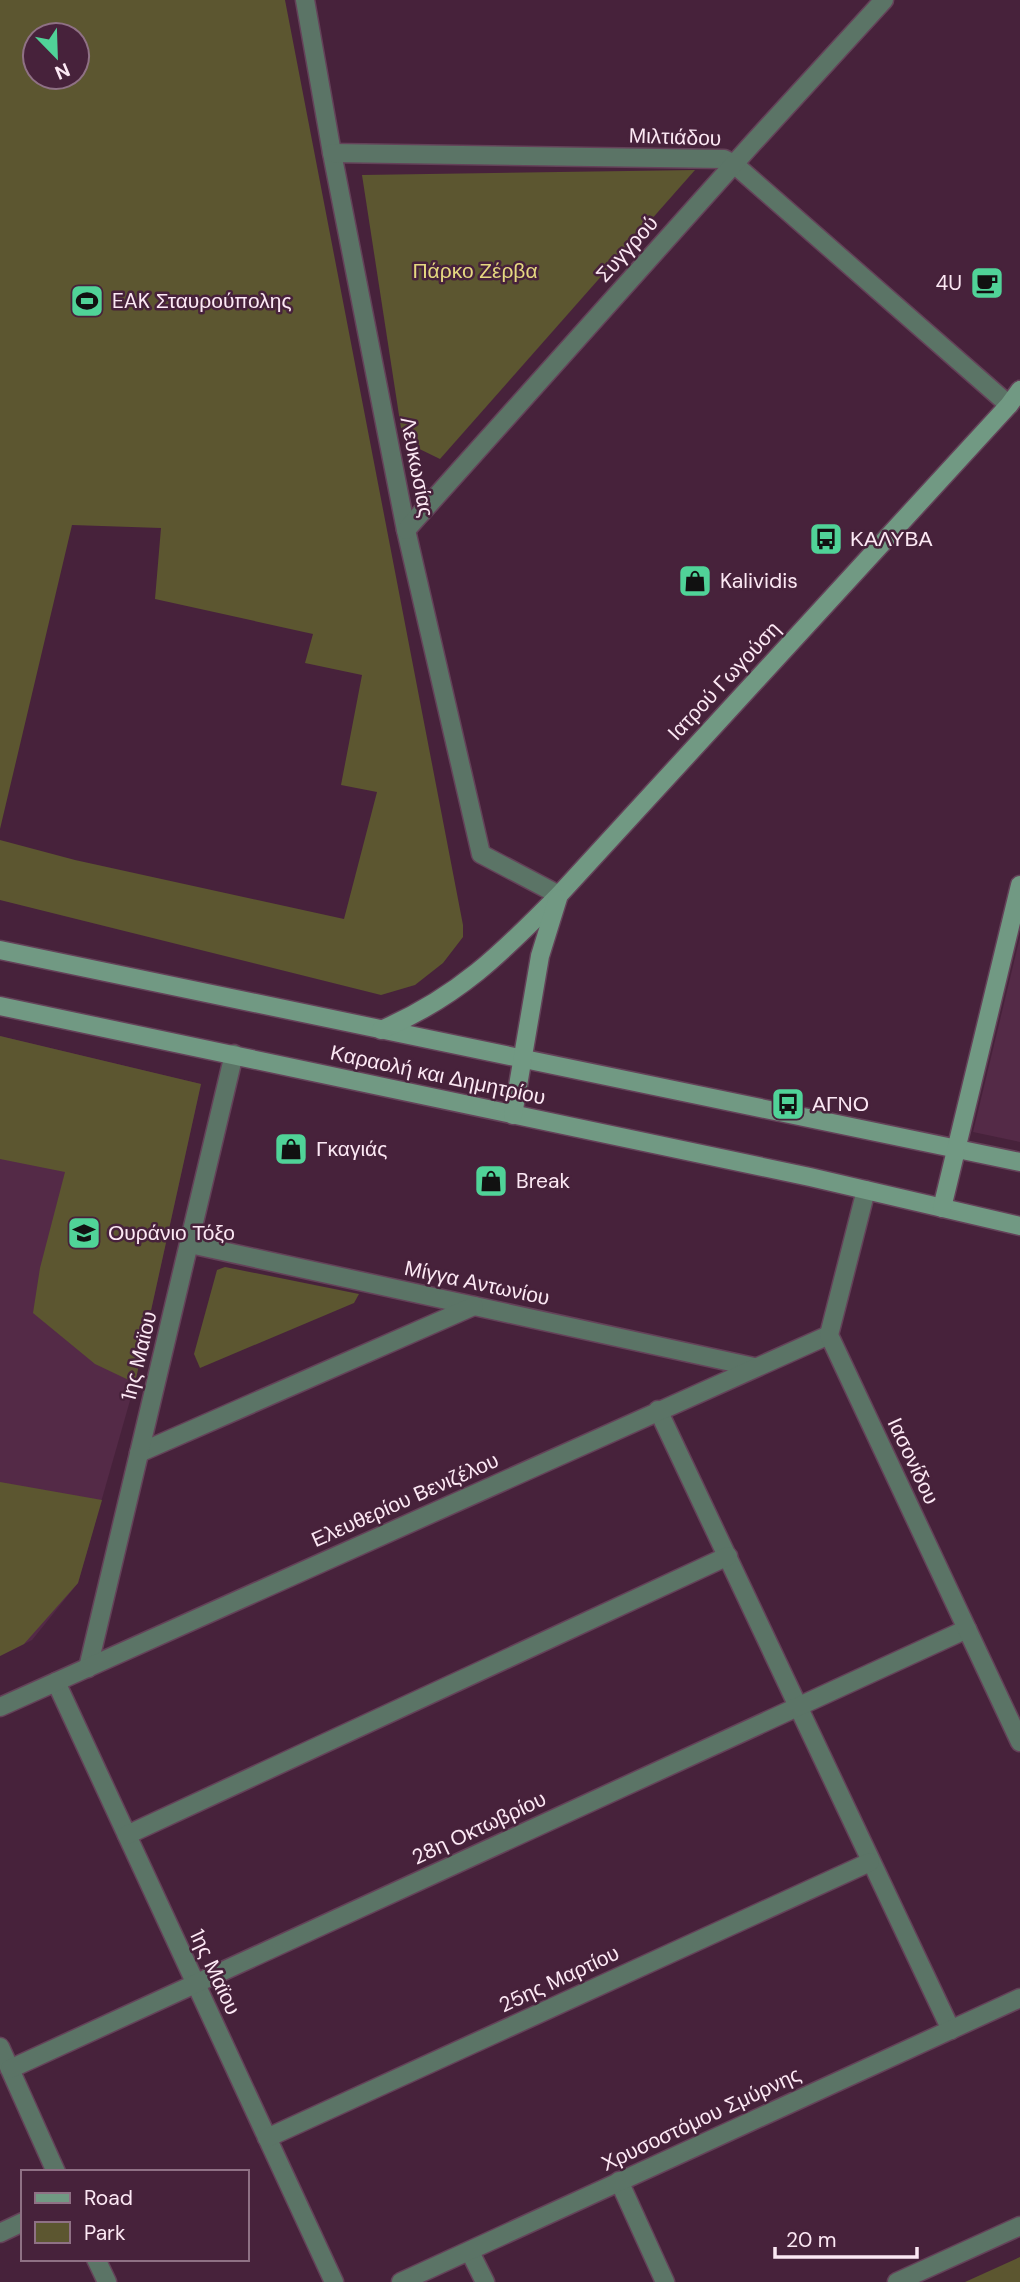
<svg xmlns="http://www.w3.org/2000/svg" width="1020" height="2282" viewBox="0 0 1020 2282" font-family="'DM Sans',sans-serif">
  <style>
    .built { fill: #542a47 }
    .green { fill: #5c5630; fill-rule: evenodd }
    .lines { fill: none; stroke-linecap: round; stroke-linejoin: round }
    .pedestrian-casing { stroke: #644259; stroke-width: 21 }
    .minor-casing { stroke: #644259; stroke-width: 21 }
    .tertiary-casing { stroke: #644259; stroke-width: 21 }
    .secondary-casing { stroke: #644259; stroke-width: 21 }
    .pedestrian { stroke: #5b7466; stroke-width: 18 }
    .minor { stroke: #5b7466; stroke-width: 18 }
    .tertiary { stroke: #5b7466; stroke-width: 18 }
    .secondary { stroke: #719983; stroke-width: 18 }
    .labels { text-anchor: middle; stroke-width: 5; stroke-linejoin: round; paint-order: stroke }
    .street-label { font-size: 21px; fill: #fce8f4; stroke: #47223b }
    .park-label { font-size: 21px; fill: #e5d880; stroke: #47223b }
    .poi-label { font-size: 21px; fill: #fce8f4; stroke: #47223b; text-anchor: start }
  </style>
  <rect width="100%" height="100%" fill="#47223b"/>
  <!-- built -->
  <g class="built">
    <polygon points="1020,937 1020,1142 973,1132"/>
    <polygon points="0,1036 201,1084 135,1383 78,1583 32,1640 0,1656"/>
  </g>
  <!-- green -->
  <g class="green">
    <path d="M0,0h285l178,925v12l-20,26 -28,22 -34,10 -381,-95v-60l75,20 269,59 33,-127 -36,-7 21,-110 -57,-12 8,-29 -158,-35 6,-71 -89,-3 -72,304zM35,35h42v42h-42z"/>
    <polygon points="695,170 440,459 403,441 362,175"/>
    <polygon points="0,1036 201,1084 135,1383 95,1364 33,1313 40,1268 65,1172 0,1159"/>
    <polygon points="225,1267 359,1294 354,1303 200,1368 194,1354 217,1270"/>
    <polygon points="0,1482 102,1500 78,1583 24,1644 0,1656"/>
    <polygon points="1020,2257 1020,2282 965,2282"/>
  </g>
  <g class="lines">
    <defs>
      <polyline id="pedestrian" points="897,2282 1020,2226"/>
      <g id="minor">
        <polyline points="305,0 332,153 406,530 481,854 559,895"/>
        <polyline points="332,153 724,159 734,164 1009,405"/>
        <polyline points="406,530 752,144 884,0"/>
        <polyline points="190,1244 754,1367"/>
        <polyline points="658,1410 951,2030"/>
        <polyline points="139,1453 474,1306"/>
        <polyline points="88,1668 234,1054"/>
        <polyline points="56,1682 334,2282"/>
        <polyline points="0,1707 829,1335"/>
        <polyline points="127,1835 728,1556"/>
        <polyline points="0,2047 56,2172"/>
        <polyline points="10,2069 967,1629"/>
        <polyline points="267,2138 870,1862"/>
        <polyline points="619,2181 665,2282"/>
        <polyline points="0,2233 23,2222"/>
        <polyline points="470,2252 485,2282"/>
        <polyline points="96,2259 107,2282"/>
      </g>
      <g id="tertiary">
        <polyline points="866,1190 829,1335 1020,1742"/>
        <polyline points="401,2282 1020,1998"/>
      </g>
      <g id="secondary">
        <polyline points="0,950 1020,1162"/>
        <polyline points="0,1006 810,1177 1020,1226"/>
        <path d="M381,1030c77,-33 121,-77 178,-135l450,-490 11,-15"/>
        <polyline points="513,1115 540,956 558,898"/>
        <polyline points="942,1208 1020,885"/>
      </g>
    </defs>
    <!-- pedestrian casing -->
    <use href="#pedestrian" class="pedestrian-casing"/>
    <!-- minor casing -->
    <use href="#minor" class="minor-casing"/>
    <!-- tertiary casing -->
    <use href="#tertiary" class="tertiary-casing"/>
    <!-- secondary casing -->
    <use href="#secondary" class="secondary-casing"/>
    <!-- pedestrian -->
    <use href="#pedestrian" class="pedestrian"/>
    <!-- minor -->
    <use href="#minor" class="minor"/>
    <!-- tertiary -->
    <use href="#tertiary" class="tertiary"/>
    <!-- secondary -->
    <use href="#secondary" class="secondary"/>
  </g>
  <!-- icons -->
  <defs>
    <symbol id="cafe-square" viewBox="-11 -11 22 22"><rect x="-9" y="-9" width="18" height="18" rx="4" fill="#50d398" stroke="#47223b"/><path d="M-5.5-4.5H6V0H3Q3 3.5 0 3.5H-2.5Q-5.5 3.5-5.5 0ZM3-3.2v2h1.7v-2ZM-6 4.5H4V6H-6Z" fill="#111"/></symbol>
    <symbol id="stadium-square" viewBox="-11 -11 22 22"><rect x="-9" y="-9" width="18" height="18" rx="4" fill="#50d398" stroke="#47223b"/><path d="M0-5a6.5 5 0 1 0 0 10a6.5 5 0 1 0 0-10ZM-3.5-1.8h7v3.6h-7Z" fill="#111"/></symbol>
    <symbol id="bus-square" viewBox="-11 -11 22 22"><rect x="-9" y="-9" width="18" height="18" rx="4" fill="#50d398" stroke="#47223b"/><path d="M-5-6H5V4H4V6H2V4H-2V6H-4V4H-5ZM-3.5-4V0h7V-4ZM-3.5 1.2v1.5H-2V1.2ZM2 1.2v1.5H3.5V1.2Z" fill="#111"/></symbol>
    <symbol id="shop-square" viewBox="-11 -11 22 22"><rect x="-9" y="-9" width="18" height="18" rx="4" fill="#50d398" stroke="#47223b"/><path d="M-5-2.5h2.3a2.7 3.5 0 0 1 5.4 0H5L5.5 6h-11ZM-1.5-2.5h3a1.5 2.3 0 0 0-3 0Z" fill="#111"/></symbol>
    <symbol id="school-square" viewBox="-11 -11 22 22"><rect x="-9" y="-9" width="18" height="18" rx="4" fill="#50d398" stroke="#47223b"/><path d="M0-5L7-2L0 1L-7-2ZM-4 1L0 2.5L4 1V4Q0 6-4 4Z" fill="#111"/></symbol>
  </defs>
  <g fill-rule="evenodd">
    <use href="#cafe-square" x="968" y="264" width="38" height="38"/>
    <use href="#stadium-square" x="68" y="282" width="38" height="38"/>
    <use href="#bus-square" x="807" y="520" width="38" height="38"/>
    <use href="#shop-square" x="676" y="562" width="38" height="38"/>
    <use href="#bus-square" x="769" y="1085" width="38" height="38"/>
    <use href="#shop-square" x="272" y="1130" width="38" height="38"/>
    <use href="#shop-square" x="472" y="1162" width="38" height="38"/>
    <use href="#school-square" x="65" y="1214" width="38" height="38"/>
  </g>
  <g class="labels">
    <!-- street labels -->
    <g class="street-label">
      <text transform="translate(675 137) rotate(2)" y="7">Μιλτιάδου</text>
      <text transform="translate(627 249) rotate(-48)" y="7">Συγγρού</text>
      <text transform="translate(417 467) rotate(79)" y="7">Λευκωσίας</text>
      <text transform="translate(724 681) rotate(-47)" y="7">Ιατρού Γωγούση</text>
      <text transform="translate(438 1075) rotate(12)" y="7">Καραολή και Δημητρίου</text>
      <text transform="translate(477 1283) rotate(12)" y="7">Μίγγα Αντωνίου</text>
      <text transform="translate(139 1356) rotate(-76)" y="7">1ης Μαϊου</text>
      <text transform="translate(913 1461) rotate(65)" y="7">Ιασονίδου</text>
      <text transform="translate(405 1500) rotate(-24)" y="7">Ελευθερίου Βενιζέλου</text>
      <text transform="translate(479 1828) rotate(-25)" y="7">28η Οκτωβρίου</text>
      <text transform="translate(215 1972) rotate(65)" y="7">1ης Μαϊου</text>
      <text transform="translate(559 1979) rotate(-25)" y="7">25ης Μαρτίου</text>
      <text transform="translate(701 2119) rotate(-25)" y="7">Χρυσοστόμου Σμύρνης</text>
    </g>
    <!-- park labels -->
    <g class="park-label">
      <text x="475" y="278">Πάρκο Ζέρβα</text>
    </g>
    <!-- poi labels -->
    <g class="poi-label">
      <text x="962" y="290" text-anchor="end">4U</text>
      <text x="112" y="308">EAK Σταυρούπολης</text>
      <text x="850" y="546">ΚΑΛΥΒΑ</text>
      <text x="720" y="588">Kalividis</text>
      <text x="812" y="1111">ΑΓΝΟ</text>
      <text x="316" y="1156">Γκαγιάς</text>
      <text x="516" y="1188">Break</text>
      <text x="108" y="1240">Ουράνιο Τόξο</text>
    </g>
  </g>
  <!-- legend -->
  <rect x="21" y="2170" width="228" height="91" fill="#47223b" stroke="#8f7185" stroke-width="2"/>
  <rect x="35" y="2193" width="35" height="10" fill="#719983" stroke="#8f7185" stroke-width="2"/>
  <text x="84" y="2205" font-size="21" fill="#fce8f4">Road</text>
  <rect x="35" y="2222" width="35" height="21" fill="#5c5630" stroke="#8f7185" stroke-width="2"/>
  <text x="84" y="2240" font-size="21" fill="#fce8f4">Park</text>
  <!-- north arrow -->
  <g transform="translate(56 56) rotate(157)"><circle r="33" fill="#47223b" stroke="#8f7185" stroke-width="2"/>
  <path d="M0-5L12 26L0 18L-12 26Z" fill="#50d398"/>
  <text y="-10" font-size="19" font-weight="bold" text-anchor="middle" fill="#fce8f4">N</text>
  </g>
  <!-- scale -->
  <path d="M775 2247v10h142v-10" fill="none" stroke="#fce8f4" stroke-width="3.5"/>
  <text x="786" y="2247" font-size="21" fill="#fce8f4" stroke="#47223b" stroke-width="5" paint-order="stroke">20 m</text>
</svg>
